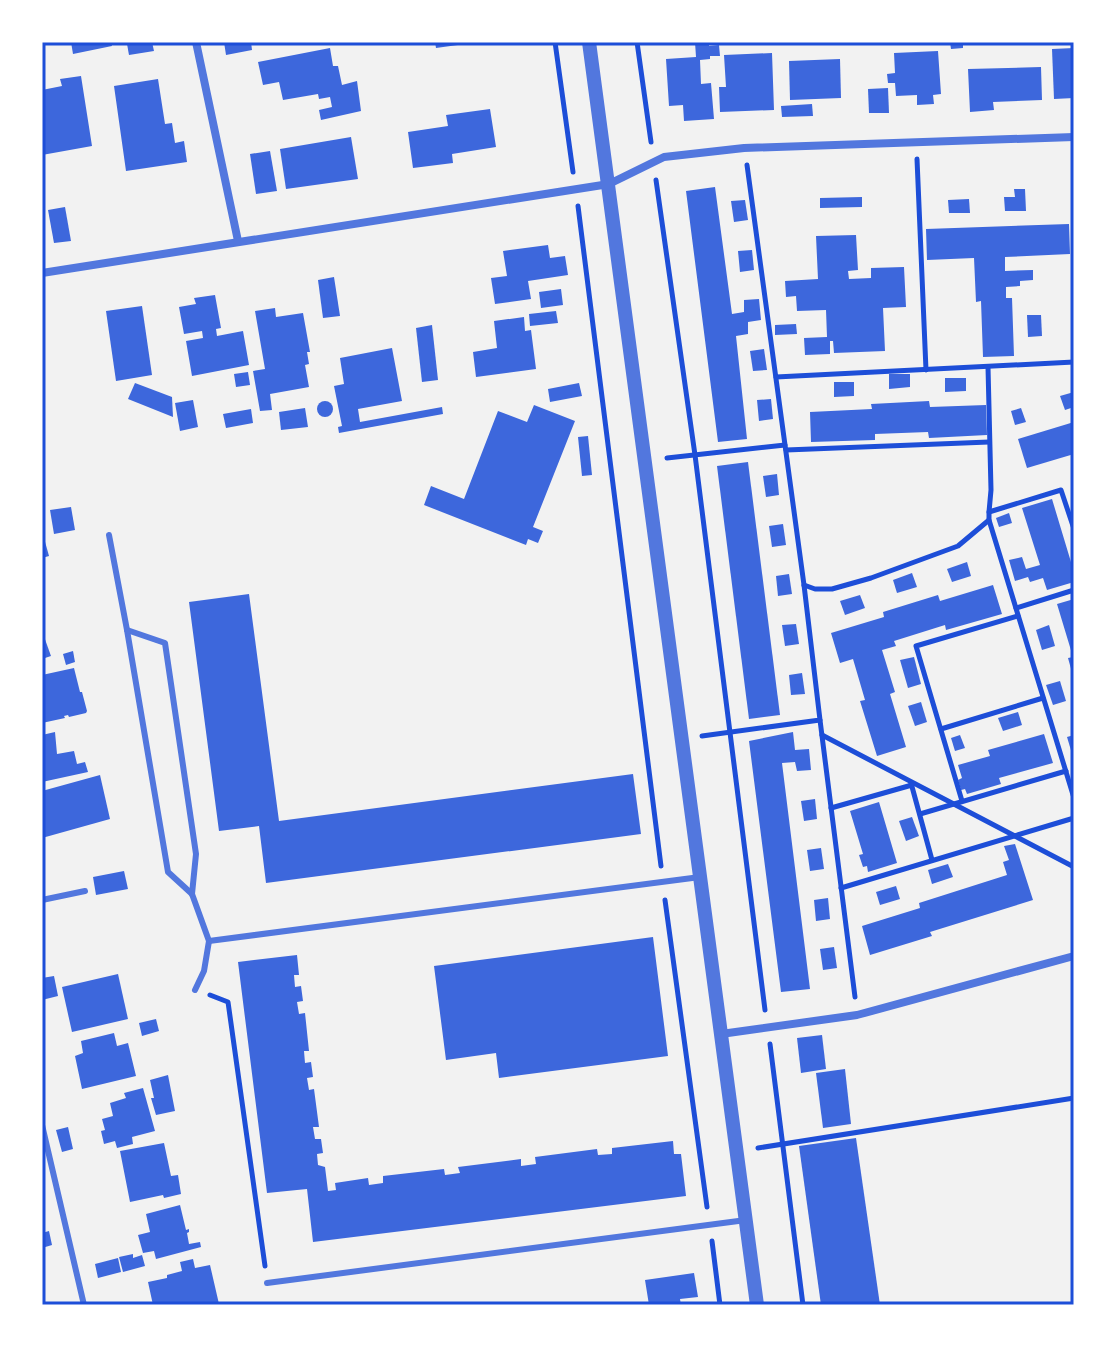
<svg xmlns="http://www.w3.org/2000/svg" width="1116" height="1347" viewBox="0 0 1116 1347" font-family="Signika,sans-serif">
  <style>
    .building { fill: #3d67dc }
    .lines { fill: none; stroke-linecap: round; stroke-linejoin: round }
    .path { stroke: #1d4ed8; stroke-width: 5 }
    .service { stroke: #5277de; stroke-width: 6 }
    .minor { stroke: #5277de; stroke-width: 8 }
    .tertiary { stroke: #5277de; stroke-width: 14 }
    .neatline { fill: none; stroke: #1d4ed8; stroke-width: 3 }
  </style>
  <rect width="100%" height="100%" fill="#f2f2f2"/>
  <!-- building -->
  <g class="building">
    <polygon points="71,42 111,42 112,46 73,54"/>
    <polygon points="138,42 152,42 154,51 129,55 127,44"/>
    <polygon points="224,42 251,42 252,50 226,55"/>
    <polygon points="435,42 465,42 465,44 436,48"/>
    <polygon points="695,42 709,42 709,46 719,45 720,56 710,56 710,59 700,60 701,84 711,83 714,119 684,121 683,105 669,106 666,59 696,57"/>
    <polygon points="950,42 963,42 963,48 951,49"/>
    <polygon points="330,48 333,66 338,66 342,85 357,81 361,111 321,120 319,110 332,107 330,97 319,99 318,94 283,100 279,82 263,85 258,62"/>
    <polygon points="1074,48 1074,98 1054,99 1052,49"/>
    <polygon points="938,51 941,94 933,95 934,104 917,105 917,95 896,96 895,83 888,83 887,74 895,73 894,53"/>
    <polygon points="772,53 774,110 720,112 719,87 726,87 724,55"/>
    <polygon points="840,59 841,98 790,100 789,61"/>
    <polygon points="1041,67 1042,100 993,102 994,110 970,112 968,69"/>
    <polygon points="81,76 92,146 42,155 42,90 62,86 60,79"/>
    <polygon points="158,79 165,124 172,123 175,143 184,141 187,162 126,171 114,86"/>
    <polygon points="888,88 889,113 869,113 868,89"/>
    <polygon points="812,104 813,116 782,117 781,106"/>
    <polygon points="490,109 496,147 452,154 453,163 413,168 408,132 448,126 446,115"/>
    <polygon points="351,137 358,179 286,189 280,149"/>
    <polygon points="270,151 277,191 256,194 250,154"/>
    <polygon points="715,187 732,314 744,312 744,300 759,299 761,320 748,322 748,334 736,336 747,439 718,442 686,191"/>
    <polygon points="1014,189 1025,189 1026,211 1005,211 1004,197 1015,197"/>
    <polygon points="862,197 862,207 820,208 820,198"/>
    <polygon points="969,199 970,213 949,213 948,200"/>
    <polygon points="745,200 748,220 734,222 731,201"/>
    <polygon points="65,207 71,241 54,243 48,210"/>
    <polygon points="1069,224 1070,254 1005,257 1005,271 1033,270 1033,280 1020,281 1020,286 1006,287 1006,298 1012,298 1014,356 983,357 981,301 976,302 974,258 927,260 926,229"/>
    <polygon points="856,235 858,270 848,271 849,279 871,278 871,268 904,267 906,307 883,308 885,351 834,353 833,341 830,341 830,354 805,355 804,338 827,337 826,310 797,311 796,296 786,297 785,281 818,279 816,236"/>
    <polygon points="548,245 550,258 565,256 568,275 528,281 531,299 495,304 491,278 507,276 503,251"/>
    <polygon points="752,250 754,270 740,272 738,251"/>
    <polygon points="334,277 340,316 323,318 318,280"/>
    <polygon points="561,289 563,305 541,308 539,292"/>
    <polygon points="215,295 221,328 216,329 217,336 243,331 249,365 192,376 186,341 203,338 202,331 184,334 179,307 196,304 194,298"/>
    <polygon points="142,306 152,375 116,381 106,311"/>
    <polygon points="275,308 276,317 303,313 310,352 307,352 309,364 305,365 309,387 270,394 272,410 260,411 253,371 265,369 255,311"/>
    <polygon points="556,311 558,323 530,326 529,314"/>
    <polygon points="1027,315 1041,315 1042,336 1028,337"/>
    <polygon points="524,317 525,331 531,330 536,369 476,377 473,352 497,348 494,321"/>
    <polygon points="796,324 797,334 775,335 775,325"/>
    <polygon points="432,325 438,380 422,382 416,328"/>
    <polygon points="392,348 402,401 358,409 360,422 442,407 443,414 339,433 338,427 342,426 334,386 344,384 340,358"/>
    <polygon points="764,349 767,370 753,371 750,351"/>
    <polygon points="248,372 250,385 236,387 234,374"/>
    <polygon points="889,374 910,374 910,387 889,389"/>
    <polygon points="945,378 966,378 966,391 945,392"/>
    <polygon points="834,382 854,382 854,396 834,397"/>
    <polygon points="135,383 172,397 173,417 128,399"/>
    <polygon points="579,383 582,396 550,402 548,389"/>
    <polygon points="1074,392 1074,407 1065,410 1060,396"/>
    <polygon points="771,399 773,419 759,421 757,400"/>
    <polygon points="193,400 198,427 180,431 175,403"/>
    <polygon points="929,401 930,407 986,405 987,435 929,438 928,432 875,434 875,440 811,442 810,412 872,409 871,404"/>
    <circle cx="325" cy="409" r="8"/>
    <polygon points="534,405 575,421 533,527 543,531 538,543 528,539 526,545 424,505 431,486 464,499 498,411 527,422"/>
    <polygon points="305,408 308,427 281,430 279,412"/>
    <polygon points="1021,408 1026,422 1015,425 1011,411"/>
    <polygon points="251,409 253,423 226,428 223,414"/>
    <polygon points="1074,422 1074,454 1027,468 1018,439"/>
    <polygon points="588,436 592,475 582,476 578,437"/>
    <polygon points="748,462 780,715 749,719 717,466"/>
    <polygon points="777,474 779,495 766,497 763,476"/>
    <polygon points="1052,499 1074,572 1074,582 1047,590 1043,578 1030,582 1028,577 1015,581 1009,560 1022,557 1026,569 1040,565 1022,508"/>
    <polygon points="71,507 75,530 54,534 50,510"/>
    <polygon points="1009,513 1012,523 999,527 996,518"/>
    <polygon points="783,524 786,545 772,547 769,526"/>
    <polygon points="42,531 49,556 42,558"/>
    <polygon points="967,562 971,576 952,582 947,569"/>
    <polygon points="912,573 917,587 897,593 893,580"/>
    <polygon points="789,574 792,594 778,596 776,576"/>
    <polygon points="993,585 1002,614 946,630 945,625 894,641 896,646 882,650 895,692 890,694 906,747 877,756 860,701 865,700 853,659 840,663 831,633 884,617 883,612 938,595 940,601"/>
    <polygon points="249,594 279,821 633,774 641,834 266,883 259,826 219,831 189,602"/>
    <polygon points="860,595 865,608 845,615 840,601"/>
    <polygon points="1074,599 1074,676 1073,676 1068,658 1073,657 1057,604"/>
    <polygon points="796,624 799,644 785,646 782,625"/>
    <polygon points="1049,625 1055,646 1042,650 1036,630"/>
    <polygon points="42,631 51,656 42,659"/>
    <polygon points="73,651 75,662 66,665 63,654"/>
    <polygon points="914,657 921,684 908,688 900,660"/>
    <polygon points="74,668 80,692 82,692 87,711 86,713 69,717 68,715 64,716 65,718 42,723 42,675"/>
    <polygon points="802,673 805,694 791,695 789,675"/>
    <polygon points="1060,681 1066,701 1053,705 1046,685"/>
    <polygon points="921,702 927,722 915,726 908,706"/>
    <polygon points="1018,712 1022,725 1003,731 998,718"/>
    <polygon points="55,732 57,754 74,751 77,764 85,762 88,772 42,782 42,735"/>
    <polygon points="793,732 795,750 809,749 811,770 797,771 795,762 782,763 810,989 781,992 749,741"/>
    <polygon points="1044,734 1053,763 999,778 1001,784 967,794 965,789 961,790 958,780 962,778 958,765 990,756 988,750"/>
    <polygon points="960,735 965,748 955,751 951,738"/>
    <polygon points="1074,735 1074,757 1073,757 1067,737"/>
    <polygon points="100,775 110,819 42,838 42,791"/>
    <polygon points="815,799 817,819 804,821 801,801"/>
    <polygon points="879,802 897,863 868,872 867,866 863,867 859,855 863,854 850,811"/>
    <polygon points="912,817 919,836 906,841 899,821"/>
    <polygon points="1015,844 1033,900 930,932 932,936 870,955 862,926 920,908 919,903 1007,875 1003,862 1009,860 1004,846"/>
    <polygon points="821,848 824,869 810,871 807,850"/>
    <polygon points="948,864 953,877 932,884 928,870"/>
    <polygon points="124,871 128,889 96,895 93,877"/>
    <polygon points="896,886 900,899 880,905 876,892"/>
    <polygon points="828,898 830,919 816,921 814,900"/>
    <polygon points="653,937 668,1056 499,1078 496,1053 446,1060 434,966"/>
    <polygon points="834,947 837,968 823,970 820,949"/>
    <polygon points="297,955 299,975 294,975 295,987 301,986 303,1001 297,1002 299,1014 305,1013 309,1051 304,1051 305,1063 311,1062 313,1077 307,1078 309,1090 314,1089 319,1127 313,1127 315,1139 321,1139 323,1153 317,1154 318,1165 325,1167 328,1191 336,1190 335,1183 368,1178 369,1185 383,1183 383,1176 444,1169 445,1175 460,1173 458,1167 521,1159 521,1166 536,1164 535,1157 597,1149 598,1155 612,1154 612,1148 673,1141 674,1154 681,1154 686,1196 313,1242 307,1189 267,1193 238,962"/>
    <polygon points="118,974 128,1019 72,1032 62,987"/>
    <polygon points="54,976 58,996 42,1000 42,978"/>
    <polygon points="156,1019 159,1031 142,1036 139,1023"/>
    <polygon points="114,1033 117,1046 128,1043 136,1076 82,1089 75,1056 83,1053 81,1041"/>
    <polygon points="822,1035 826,1069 801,1073 797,1038"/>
    <polygon points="845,1069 851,1124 823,1128 816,1073"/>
    <polygon points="168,1075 175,1111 156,1115 151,1098 154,1098 150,1080"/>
    <polygon points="143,1088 155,1131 132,1137 133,1144 117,1148 115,1141 104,1144 101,1131 105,1130 102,1119 113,1116 110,1103 126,1098 124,1093"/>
    <polygon points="68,1127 73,1149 62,1152 56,1130"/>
    <polygon points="856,1138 880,1305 821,1305 799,1146"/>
    <polygon points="164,1143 171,1176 178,1175 181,1194 164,1198 163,1195 130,1202 120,1151"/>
    <polygon points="180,1205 186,1230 189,1229 189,1232 187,1233 189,1244 200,1242 201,1247 156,1259 154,1251 143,1253 138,1235 150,1232 146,1214"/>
    <polygon points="49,1231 52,1245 42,1248 42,1233"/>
    <polygon points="133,1254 133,1258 142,1255 145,1266 123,1272 119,1257"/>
    <polygon points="118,1258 121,1272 98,1278 95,1264"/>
    <polygon points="193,1259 195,1268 210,1265 219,1304 153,1305 148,1282 167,1278 167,1275 182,1271 180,1262"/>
    <polygon points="694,1273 698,1297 680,1299 681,1305 649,1305 645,1280"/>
  </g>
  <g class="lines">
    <!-- path -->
    <g class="path">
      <polyline points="555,42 573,172"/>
      <polyline points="637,42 651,142"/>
      <polyline points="917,159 926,370"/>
      <polyline points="656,180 695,455 765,1010"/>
      <polyline points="578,206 661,866"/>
      <polyline points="988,367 991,490 989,512"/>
      <polyline points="776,377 1074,362"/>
      <polyline points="786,450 989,442"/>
      <polyline points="667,458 785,445"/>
      <polyline points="1074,529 1061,490 989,512 989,520 1074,798"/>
      <polyline points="804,585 815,589 832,589 871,578 958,546 989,520"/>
      <polyline points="1016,608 1074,590"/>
      <polyline points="820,720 855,997"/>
      <polyline points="941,729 1043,698"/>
      <polyline points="822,735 1074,867"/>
      <polyline points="702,736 820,720 804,585 747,165"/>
      <polyline points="911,783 932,860"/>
      <polyline points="962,801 916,646 1018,616"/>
      <polyline points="831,808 912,785"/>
      <polyline points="920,814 1066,771"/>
      <polyline points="841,888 1074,818"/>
      <polyline points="665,900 707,1207"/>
      <polyline points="210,995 228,1002 265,1266"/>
      <polyline points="770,1044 803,1305"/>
      <polyline points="758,1148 1074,1098"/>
      <polyline points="712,1241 720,1305"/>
    </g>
    <!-- service -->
    <g class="service">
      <polyline points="109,535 127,630 168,872 192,894 209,941 700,877"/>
      <polyline points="127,630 165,643 196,854 192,894"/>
      <polyline points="42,900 85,891"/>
      <polyline points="195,990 204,971 209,941"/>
      <polyline points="42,1125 84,1305"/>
      <polyline points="267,1283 746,1220"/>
    </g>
    <!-- minor -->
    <g class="minor">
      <polyline points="196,42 238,241"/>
      <polyline points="42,273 609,184 664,157 744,148 1074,137"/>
      <polyline points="721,1034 857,1015 1074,956"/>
    </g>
    <!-- tertiary -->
    <polyline class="tertiary" points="589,42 757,1305"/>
  </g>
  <!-- border -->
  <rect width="1116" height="1347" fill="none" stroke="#ffffff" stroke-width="88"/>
  <rect x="44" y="44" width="1028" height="1259" class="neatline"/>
</svg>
